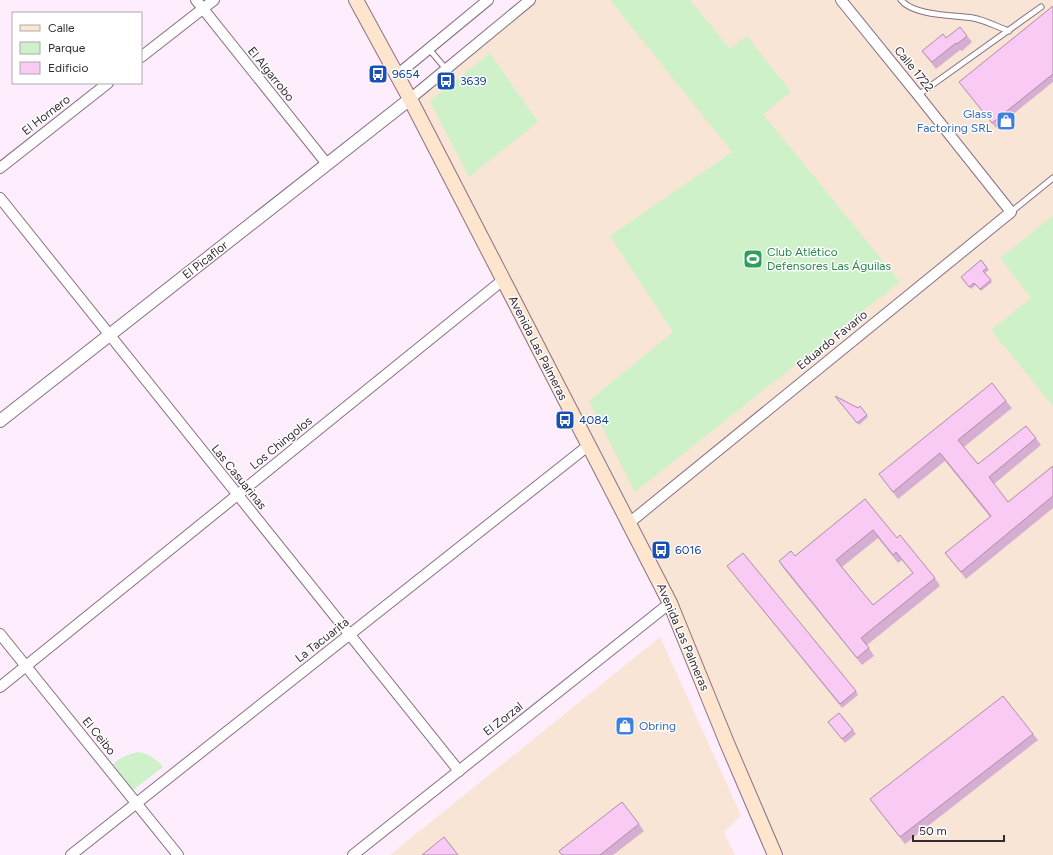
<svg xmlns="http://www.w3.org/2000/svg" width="1053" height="855" viewBox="0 0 1053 855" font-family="Figtree,sans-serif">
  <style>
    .industrial { fill: #f8e5d5 }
    .green { fill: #cff1ca }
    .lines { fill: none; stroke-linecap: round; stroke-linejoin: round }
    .service-casing { stroke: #897087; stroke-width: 7 }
    .minor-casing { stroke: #897087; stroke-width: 12 }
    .tertiary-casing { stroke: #897087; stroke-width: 14 }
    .secondary-casing { stroke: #897087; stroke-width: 16 }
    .service { stroke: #fff; stroke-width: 5 }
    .minor { stroke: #fff; stroke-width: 10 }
    .tertiary { stroke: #fff; stroke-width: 12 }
    .secondary { stroke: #fde6cd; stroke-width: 14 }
    .wall { fill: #d6aed2; fill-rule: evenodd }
    .building { fill: #f9caf4; stroke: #ae8dab; fill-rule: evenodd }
    .labels { text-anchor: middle; stroke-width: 3; stroke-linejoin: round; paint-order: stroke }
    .street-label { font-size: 12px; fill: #342a33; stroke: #fff }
    .transit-label { font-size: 12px; fill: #164399; stroke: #fff; text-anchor: start }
    .shop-label { font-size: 12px; fill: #366cbe; stroke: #fff; text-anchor: end }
    .leisure-label { font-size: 12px; fill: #27864d; stroke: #fff; text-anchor: start }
  </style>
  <rect width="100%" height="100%" fill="#feedfc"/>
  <!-- industrial -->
  <g class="industrial">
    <polygon points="530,0 1053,0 1053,855 775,855 670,603 410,99"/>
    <polygon points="660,637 741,815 724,832 735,855 390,855"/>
  </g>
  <!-- green -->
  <g class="green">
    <polygon points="610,0 690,0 730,49 747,36 791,92 763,114 900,282 635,492 589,401 673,332 610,236 732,152"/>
    <polygon points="490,53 538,122 469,177 430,101"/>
    <polygon points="1053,216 1053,406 991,330 1031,298 1000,258"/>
    <path d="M139,752c11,3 17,6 24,15l-30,23 -20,-26c8,-7 15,-10 26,-12z"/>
  </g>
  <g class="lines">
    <defs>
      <g id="service">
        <path d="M901,0c13,16 52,15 72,18 12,2 24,9 36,13"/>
        <polyline points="429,49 446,69"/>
        <polyline points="918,95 1041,7"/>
        <polyline points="1011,212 1053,178"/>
      </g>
      <g id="minor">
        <polyline points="196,0 327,164"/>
        <polyline points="141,57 214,0"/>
        <polyline points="397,75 488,0"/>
        <polyline points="410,99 530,0"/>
        <polyline points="0,168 108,83"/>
        <polyline points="0,198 459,771"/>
        <polyline points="629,523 1011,212 918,95 841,0"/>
        <polyline points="0,634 178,855"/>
        <polyline points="0,687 503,280"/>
        <polyline points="71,855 589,445"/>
        <polyline points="353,855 670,603"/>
      </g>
      <polyline id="tertiary" points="0,421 410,99"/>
      <polyline id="secondary" points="356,0 410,99 670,603 727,743 775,855"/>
    </defs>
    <!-- service casing -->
    <use href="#service" class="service-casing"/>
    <!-- minor casing -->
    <use href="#minor" class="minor-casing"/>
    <!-- tertiary casing -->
    <use href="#tertiary" class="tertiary-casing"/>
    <!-- secondary casing -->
    <use href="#secondary" class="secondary-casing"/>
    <!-- service -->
    <use href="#service" class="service"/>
    <!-- minor -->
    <use href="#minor" class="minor"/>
    <!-- tertiary -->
    <use href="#tertiary" class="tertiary"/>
    <!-- secondary -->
    <use href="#secondary" class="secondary"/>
  </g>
  <!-- wall -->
  <g class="wall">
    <polygon points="1053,6 1053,82 996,128 959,82"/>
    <polygon points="967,36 972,42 962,51 960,50 936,69 922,51 946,38"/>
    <polygon points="981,260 989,270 985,273 992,282 981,291 976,285 971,289 961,277"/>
    <polygon points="836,398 858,408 860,406 868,417 859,425"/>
    <polygon points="1006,401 1012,408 964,447 978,464 1036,438 1041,445 994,484 1008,502 1053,466 1053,508 966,579 945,553 990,517 945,461 898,499 879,474"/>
    <path d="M865,499l32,39 38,40 5,8 -73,59 7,11 -12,9 -78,-96 -5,-8 16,-5zM878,538l20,25 4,-3 11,13 -40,32 -31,-38z"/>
    <polygon points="727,566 856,691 858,695 842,708"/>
    <polygon points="828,722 853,730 856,734 845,743"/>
    <polygon points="1033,734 1038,740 905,844 870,799"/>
    <polygon points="639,824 644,831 613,855 562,855"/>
  </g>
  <!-- building -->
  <g class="building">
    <polygon points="1053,6 1053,74 992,123 959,82"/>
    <polygon points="960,27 967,36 957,44 956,43 932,62 922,51 943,34 946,38"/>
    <polygon points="981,260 987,268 983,271 991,280 980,289 974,283 969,287 961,277"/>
    <polygon points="992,383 1006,401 958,440 978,464 1026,426 1036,438 989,477 1008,502 1053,466 1053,496 961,572 945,553 991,516 940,453 893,492 879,474"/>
    <polygon points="835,396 858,408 860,406 867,415 857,423"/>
    <path d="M865,499l32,39 3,-3 35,43 -74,60 8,10 -12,10 -78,-97 12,-10 4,5zM873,530l20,25 3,-3 17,21 -40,32 -37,-45z"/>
    <polygon points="743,553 856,691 840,704 727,566"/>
    <polygon points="1003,696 1033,734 900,837 870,799"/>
    <polygon points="839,713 853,730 842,739 828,722"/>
    <polygon points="622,802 639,824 600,855 562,855 559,851"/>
    <polygon points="444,837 458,855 422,855"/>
  </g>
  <!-- icons -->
  <defs>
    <symbol id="bus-square" viewBox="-11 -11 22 22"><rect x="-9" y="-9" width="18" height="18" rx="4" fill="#1a4fb4" stroke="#fff"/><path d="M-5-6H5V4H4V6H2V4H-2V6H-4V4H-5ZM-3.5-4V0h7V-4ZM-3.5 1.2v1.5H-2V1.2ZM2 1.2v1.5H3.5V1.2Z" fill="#fff"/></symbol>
    <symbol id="shop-square" viewBox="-11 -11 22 22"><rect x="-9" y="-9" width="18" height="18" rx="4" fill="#3f7fe0" stroke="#fff"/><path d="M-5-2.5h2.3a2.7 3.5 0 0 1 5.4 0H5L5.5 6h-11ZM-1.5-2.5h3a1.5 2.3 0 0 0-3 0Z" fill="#fff"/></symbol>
    <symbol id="stadium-square" viewBox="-11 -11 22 22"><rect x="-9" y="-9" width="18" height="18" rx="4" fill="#2e9e5b" stroke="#fff"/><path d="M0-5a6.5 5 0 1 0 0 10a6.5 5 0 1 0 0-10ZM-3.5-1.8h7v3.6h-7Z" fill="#fff"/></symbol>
  </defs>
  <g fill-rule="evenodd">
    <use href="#bus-square" x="367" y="63" width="22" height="22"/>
    <use href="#bus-square" x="435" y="70" width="22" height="22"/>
    <use href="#shop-square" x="995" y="110" width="22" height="22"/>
    <use href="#stadium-square" x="742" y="248" width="22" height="22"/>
    <use href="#bus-square" x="554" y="409" width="22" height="22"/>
    <use href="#bus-square" x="650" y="539" width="22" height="22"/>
    <use href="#shop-square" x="614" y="715" width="22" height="22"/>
  </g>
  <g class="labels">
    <!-- street labels -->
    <g class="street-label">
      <text transform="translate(914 69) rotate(51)" y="4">Calle 1722</text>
      <text transform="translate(271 74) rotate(51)" y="4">El Algarrobo</text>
      <text transform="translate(46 115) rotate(-38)" y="4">El Hornero</text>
      <text transform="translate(205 260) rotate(-38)" y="4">El Picaflor</text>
      <text transform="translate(832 340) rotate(-39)" y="4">Eduardo Favario</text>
      <text transform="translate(538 348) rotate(63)" y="4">Avenida Las Palmeras</text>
      <text transform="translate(281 443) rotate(-39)" y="4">Los Chingolos</text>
      <text transform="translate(239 477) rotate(51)" y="4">Las Casuarinas</text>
      <text transform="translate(683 637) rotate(67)" y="4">Avenida Las Palmeras</text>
      <text transform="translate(322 640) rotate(-38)" y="4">La Tacuarita</text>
      <text transform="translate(503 719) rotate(-38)" y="4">El Zorzal</text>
      <text transform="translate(99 736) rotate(51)" y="4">El Ceibo</text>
    </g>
    <!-- transit labels -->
    <g class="transit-label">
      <text x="392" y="78">9654</text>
      <text x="460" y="85">3639</text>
      <text x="579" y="424">4084</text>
      <text x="675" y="554">6016</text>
    </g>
    <!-- shop labels -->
    <g class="shop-label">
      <text x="992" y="118">Glass<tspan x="992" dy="14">Factoring SRL</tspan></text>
      <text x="639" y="730" text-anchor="start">Obring</text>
    </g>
    <!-- leisure labels -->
    <g class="leisure-label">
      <text x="767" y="256">Club Atlético<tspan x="767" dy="14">Defensores Las Águilas</tspan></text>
    </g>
  </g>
  <!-- legend -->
  <rect x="12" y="12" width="130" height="72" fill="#ffffff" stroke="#aeaaad"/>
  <rect x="20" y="25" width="20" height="6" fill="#fde6cd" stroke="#aeaaad"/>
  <text x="48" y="32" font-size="12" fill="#342a33">Calle</text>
  <rect x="20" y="42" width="20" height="12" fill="#cff1ca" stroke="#aeaaad"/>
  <text x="48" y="52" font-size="12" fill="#342a33">Parque</text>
  <rect x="20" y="62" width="20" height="12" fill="#f9caf4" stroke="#aeaaad"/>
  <text x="48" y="72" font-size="12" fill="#342a33">Edificio</text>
  <!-- scale -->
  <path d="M913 835v6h91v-6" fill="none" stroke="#342a33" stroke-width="2"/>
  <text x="919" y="835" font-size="12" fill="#342a33" stroke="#ffffff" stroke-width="3" paint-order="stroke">50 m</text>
</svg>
